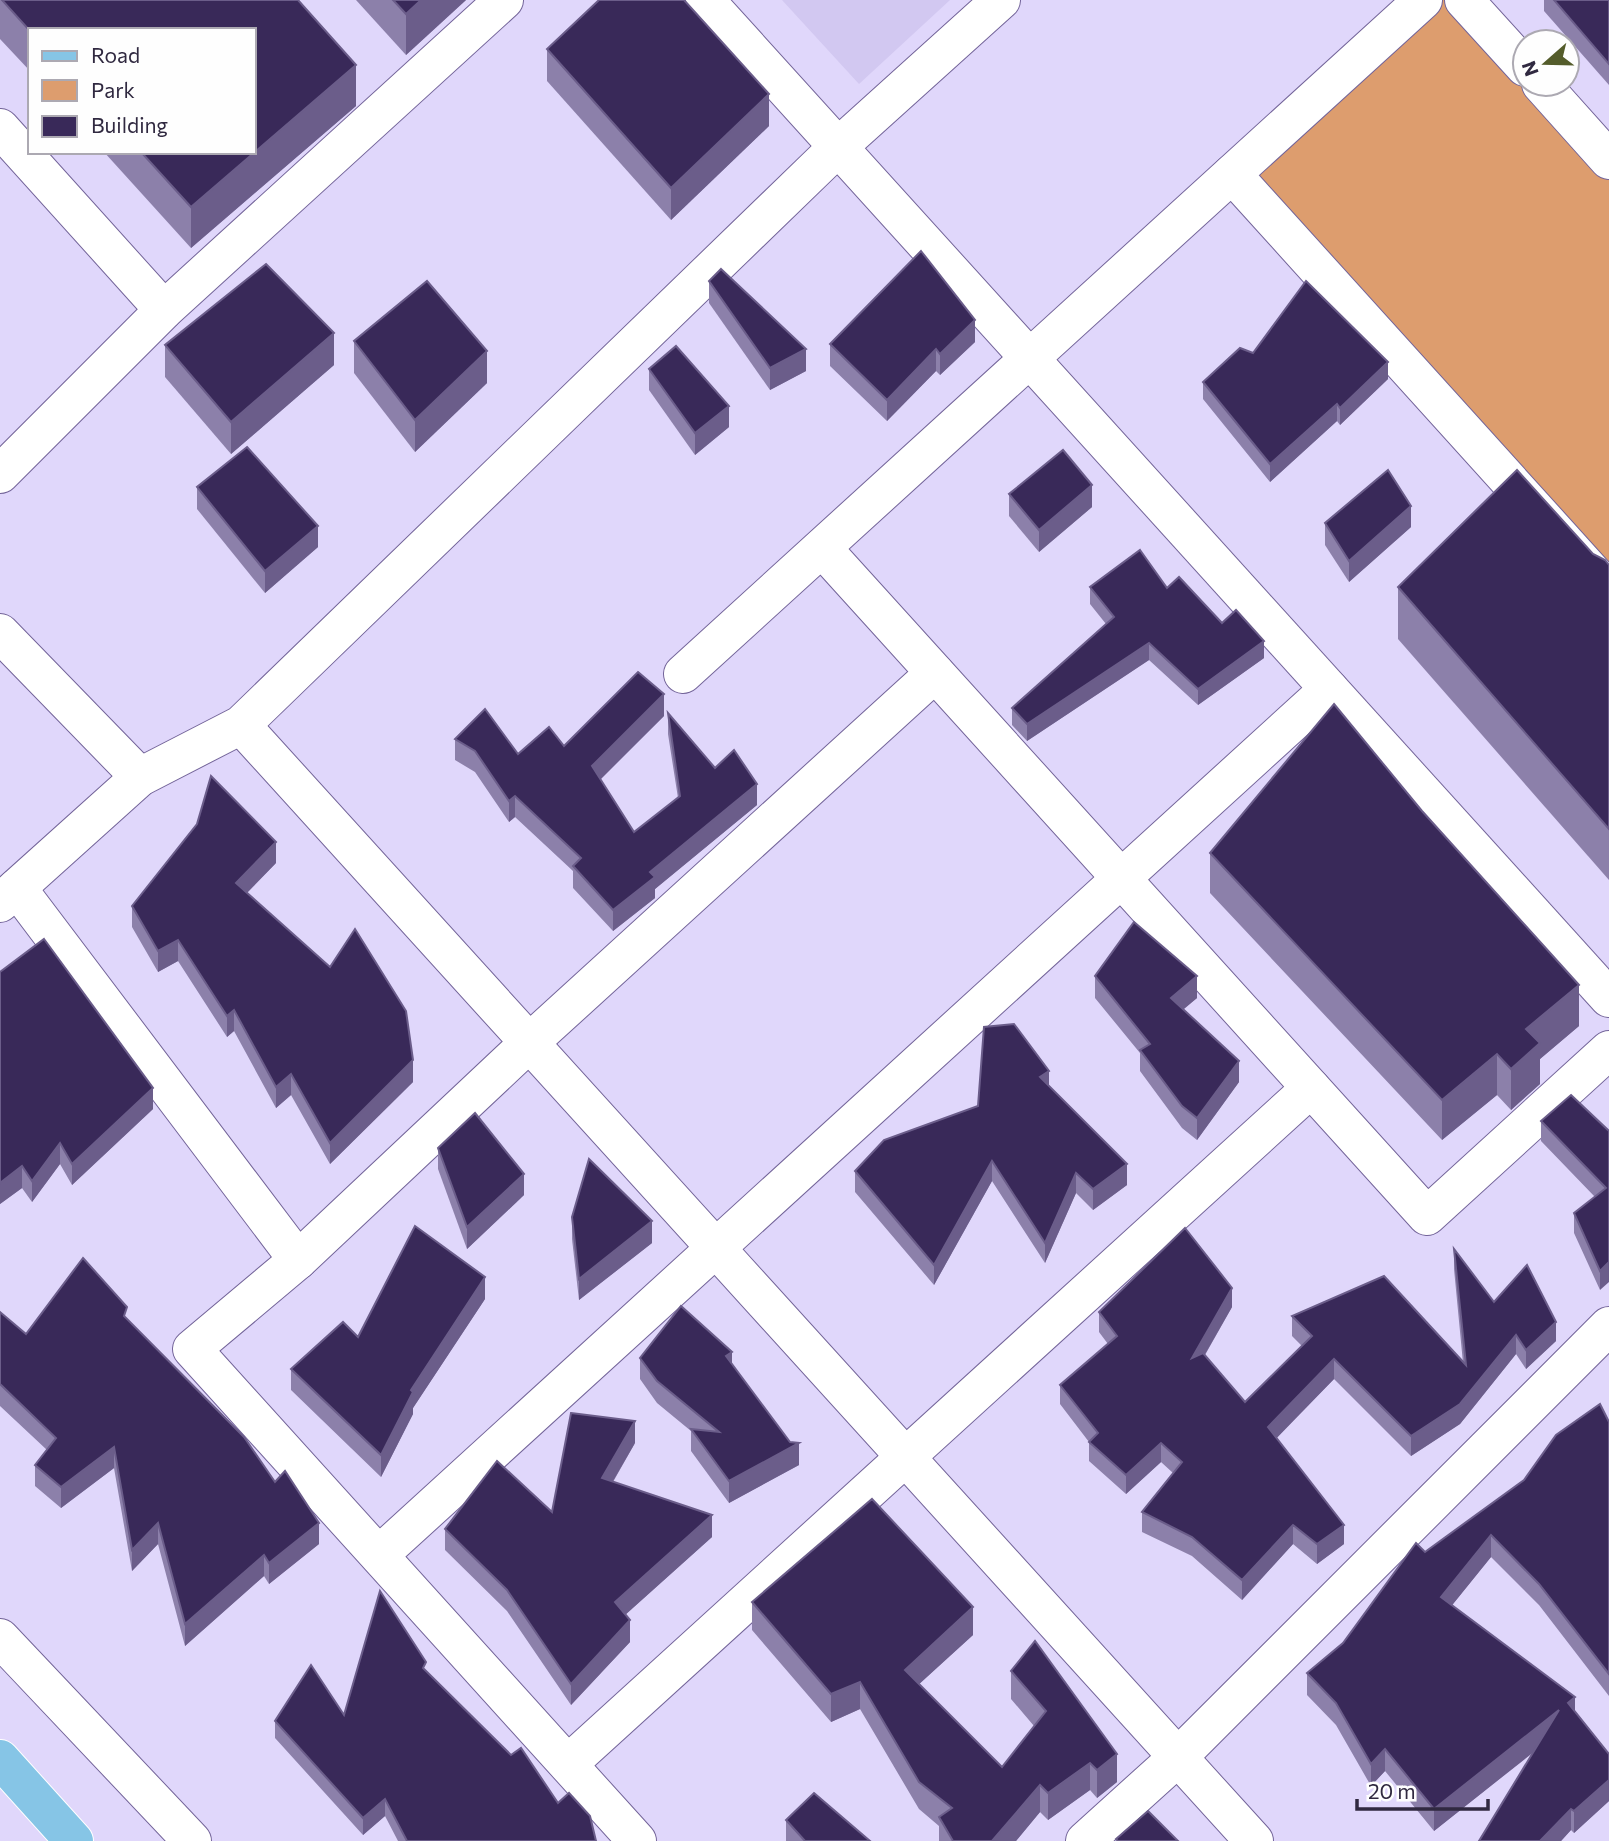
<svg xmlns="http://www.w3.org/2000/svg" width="1609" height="1841" viewBox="0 0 1609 1841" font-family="Commissioner,sans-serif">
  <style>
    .built { fill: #d2c8f1 }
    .green { fill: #dd9d6e }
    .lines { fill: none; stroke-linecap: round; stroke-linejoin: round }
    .minor-casing { stroke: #736499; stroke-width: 40 }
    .major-casing { stroke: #fff; stroke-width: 40 }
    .minor { stroke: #fff; stroke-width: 38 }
    .major { stroke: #86c5e6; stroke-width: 38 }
    .wall { fill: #8c80aa }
    .shaded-wall { fill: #6b5d8a }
    .building { fill: #392959; stroke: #6b5d8a; stroke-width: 2 }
  </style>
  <rect width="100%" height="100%" fill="#e0d7fb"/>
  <!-- built -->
  <polygon class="built" points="782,0 950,0 859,84"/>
  <!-- green -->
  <polygon class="green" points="1423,0 1464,0 1609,160 1609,591 1232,174"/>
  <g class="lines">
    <defs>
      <g id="minor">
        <polyline points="705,0 1609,998"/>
        <polyline points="1464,0 1525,67"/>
        <polyline points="1541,84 1609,160"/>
        <polyline points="0,128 164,310"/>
        <polyline points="1232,174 1609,591"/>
        <polyline points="0,474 164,310 504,0"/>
        <polyline points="822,548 1427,1216 1609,1050"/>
        <polyline points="0,633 140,777"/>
        <polyline points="683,674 1423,0"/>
        <polyline points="241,725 1254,1841"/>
        <polyline points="17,888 298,1260"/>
        <polyline points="0,903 140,777 241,725 838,147 1001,0"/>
        <polyline points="379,1555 1329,689"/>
        <polyline points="0,1638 192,1841"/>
        <polyline points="568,1764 1311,1088"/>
        <polyline points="637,1841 192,1349 298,1260 530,1042 935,673"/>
        <polyline points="1085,1841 1178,1757 1609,1326"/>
      </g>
      <polyline id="major" points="0,1759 74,1841"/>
    </defs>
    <!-- minor casing -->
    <use href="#minor" class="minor-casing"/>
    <!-- major casing -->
    <use href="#major" class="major-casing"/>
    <!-- minor -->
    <use href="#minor" class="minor"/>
    <!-- major -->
    <use href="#major" class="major"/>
  </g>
  <!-- wall -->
  <g class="wall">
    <polygon points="0,0 298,0 356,106 191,248 104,152 254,152 30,30 30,71 0,39"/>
    <polygon points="356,0 466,0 406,55"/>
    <polygon points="1544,0 1609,0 1609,85 1544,11"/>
    <polygon points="547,49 769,126 671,220 547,81"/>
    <polygon points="709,281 806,371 770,390 709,303"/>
    <polygon points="354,341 487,383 415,452 354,373"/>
    <polygon points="975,342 940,375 936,371 887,421 830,366 830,344"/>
    <polygon points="165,345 334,365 231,454 165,377"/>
    <polygon points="1253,353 1388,379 1340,425 1337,421 1270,482 1203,399 1203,382"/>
    <polygon points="649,369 729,427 695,455 649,390"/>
    <polygon points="197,487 318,547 265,593 197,509"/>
    <polygon points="1009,494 1092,507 1039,552 1009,516"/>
    <polygon points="1325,523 1411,527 1349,582 1325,545"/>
    <polygon points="1593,554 1609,565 1609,880 1398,639 1398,587"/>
    <polygon points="1090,587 1167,588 1222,623 1264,658 1198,705 1149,660 1027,741 1012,725 1012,708 1106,624 1090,604"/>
    <polygon points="668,713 715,768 757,805 655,889 655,898 613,931 573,888 573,871 515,817 509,822 475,772 455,760 455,739 518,754 564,746 664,716 600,779 634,832 678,798 668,734"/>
    <polygon points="1422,811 1579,1026 1540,1059 1540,1084 1511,1110 1497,1095 1442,1140 1210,893 1210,853"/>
    <polygon points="276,863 247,893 413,1082 330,1164 291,1095 276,1108 234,1031 227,1037 178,961 158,972 132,927 132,906"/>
    <polygon points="0,972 153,1109 72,1185 60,1164 32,1202 22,1188 0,1204"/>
    <polygon points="1095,976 1197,998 1183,1009 1239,1082 1197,1140 1182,1128 1140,1071 1140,1053 1095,998"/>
    <polygon points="1049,1087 1127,1185 1093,1210 1076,1193 1045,1263 992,1181 934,1285 855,1192 855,1171"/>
    <polygon points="1541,1121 1609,1131 1600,1290 1574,1233 1574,1213 1595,1197 1541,1141"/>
    <polygon points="438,1148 524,1195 467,1249 438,1169"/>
    <polygon points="572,1217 652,1243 579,1300 572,1239"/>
    <polygon points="1454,1249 1494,1302 1556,1341 1526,1369 1516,1354 1460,1424 1411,1456 1334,1379 1276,1438 1344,1544 1317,1564 1293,1544 1242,1600 1192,1556 1142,1532 1142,1512 1173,1473 1161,1462 1126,1494 1089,1461 1089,1442 1060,1404 1060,1385 1108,1344 1099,1332 1099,1312 1232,1307 1205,1355 1245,1402 1302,1346 1292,1336 1292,1316 1463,1363 1454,1269"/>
    <polygon points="485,1299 413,1408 413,1414 381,1477 291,1390 291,1369 358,1337"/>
    <polygon points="0,1312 26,1334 127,1319 319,1544 269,1584 264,1576 185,1646 158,1544 132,1571 114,1468 61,1508 35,1486 35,1465 47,1450 0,1406"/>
    <polygon points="640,1358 732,1365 799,1465 729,1503 691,1451 691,1431 657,1403 640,1379"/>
    <polygon points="1609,1422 1609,1696 1539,1605 1491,1557 1452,1605 1575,1711 1609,1754 1609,1801 1574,1833 1571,1830 1561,1841 1479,1841 1533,1752 1434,1831 1385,1771 1371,1786 1336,1725 1307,1695 1307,1673 1343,1643 1425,1552"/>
    <polygon points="635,1443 613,1482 712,1537 625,1615 630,1642 571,1705 507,1611 445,1550 445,1529 552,1512"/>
    <polygon points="752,1602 973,1635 919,1684 1002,1767 1034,1726 1011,1699 1011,1671 1117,1782 1097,1798 1090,1790 1048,1820 1040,1812 1016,1841 939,1841 939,1826 919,1809 860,1709 831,1722 752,1630"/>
    <polygon points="426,1672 558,1803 596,1841 398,1841 385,1816 363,1835 275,1738 275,1721 344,1715"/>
    <polygon points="786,1820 870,1841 786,1841"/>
  </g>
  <!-- shaded-wall -->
  <g class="shaded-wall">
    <polygon points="421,0 466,0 406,55 406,14"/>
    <polygon points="356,65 356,106 191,248 191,207"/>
    <polygon points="769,94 769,126 671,220 671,188"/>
    <polygon points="975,320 975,342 940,375 940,354"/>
    <polygon points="334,333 334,365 231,454 231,422"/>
    <polygon points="806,349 806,371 770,390 770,368"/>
    <polygon points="936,349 936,371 887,421 887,400"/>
    <polygon points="487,351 487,383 415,452 415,420"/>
    <polygon points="1388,362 1388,379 1340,425 1340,408"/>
    <polygon points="1337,404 1337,421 1270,482 1270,464"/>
    <polygon points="729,406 729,427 695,455 695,433"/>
    <polygon points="1092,485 1092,507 1039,552 1039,530"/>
    <polygon points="1411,506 1411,527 1349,582 1349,561"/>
    <polygon points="318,526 318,547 265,593 265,571"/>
    <polygon points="1264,641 1264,658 1198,705 1198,689"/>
    <polygon points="1149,643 1149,660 1027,741 1027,724"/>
    <polygon points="664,694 664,716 592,788 592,766"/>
    <polygon points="757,784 757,805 655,889 655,898 613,931 613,910 650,872"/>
    <polygon points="515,796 515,817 509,822 509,801"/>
    <polygon points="276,842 276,863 236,904 236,883"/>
    <polygon points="178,940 178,961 158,972 158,951"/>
    <polygon points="1197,976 1197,998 1171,1020 1171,998"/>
    <polygon points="1579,985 1579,1026 1540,1059 1540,1084 1511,1110 1511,1069 1526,1029"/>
    <polygon points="234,1010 234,1031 227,1037 227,1016"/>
    <polygon points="1497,1054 1497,1095 1442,1140 1442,1100"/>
    <polygon points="413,1060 413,1082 330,1164 330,1143"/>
    <polygon points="1239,1061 1239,1082 1197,1140 1197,1118"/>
    <polygon points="1049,1071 1049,1091 1040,1077"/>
    <polygon points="291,1074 291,1095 276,1108 276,1087"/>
    <polygon points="153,1088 153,1109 72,1185 72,1164"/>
    <polygon points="60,1143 60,1164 32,1202 32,1181"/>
    <polygon points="992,1161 992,1181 934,1285 934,1265"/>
    <polygon points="1127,1164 1127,1185 1093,1210 1093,1189"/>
    <polygon points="22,1166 22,1188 0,1204 0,1183"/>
    <polygon points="1076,1173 1076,1193 1045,1263 1045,1243"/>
    <polygon points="524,1174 524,1195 467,1249 467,1227"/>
    <polygon points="652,1221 652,1243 579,1300 579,1279"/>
    <polygon points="1609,1262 1609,1282 1600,1290 1600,1271"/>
    <polygon points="485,1277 485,1299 413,1408 413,1414 381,1477 381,1455 411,1390"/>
    <polygon points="1232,1288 1232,1307 1192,1377 1192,1358"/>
    <polygon points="1556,1322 1556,1341 1526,1369 1526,1350"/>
    <polygon points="1516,1335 1516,1354 1460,1424 1411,1456 1411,1436"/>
    <polygon points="732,1352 732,1373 726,1356"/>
    <polygon points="1334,1359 1334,1379 1268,1447 1268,1427"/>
    <polygon points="635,1421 635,1443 602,1500 602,1478"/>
    <polygon points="799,1443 799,1465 729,1503 729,1481"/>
    <polygon points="1161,1443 1161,1462 1126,1494 1126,1475"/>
    <polygon points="114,1447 114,1468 61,1508 61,1487"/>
    <polygon points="712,1515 712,1537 615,1624 615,1602"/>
    <polygon points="158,1523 158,1544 132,1571 132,1550"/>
    <polygon points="319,1523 319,1544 269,1584 269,1563"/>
    <polygon points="1293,1525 1293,1544 1242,1600 1242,1580"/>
    <polygon points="1344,1525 1344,1544 1317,1564 1317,1544"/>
    <polygon points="1491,1535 1491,1557 1441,1619 1441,1597"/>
    <polygon points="264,1555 264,1576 185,1646 185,1624"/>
    <polygon points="973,1607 973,1635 905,1697 905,1670"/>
    <polygon points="630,1620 630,1642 571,1705 571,1684"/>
    <polygon points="860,1682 860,1709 831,1722 831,1694"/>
    <polygon points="1575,1697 1575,1719 1568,1703"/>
    <polygon points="1559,1710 1559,1732 1434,1831 1434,1809"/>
    <polygon points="1385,1749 1385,1771 1371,1786 1371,1764"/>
    <polygon points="1117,1754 1117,1782 1097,1798 1097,1770"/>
    <polygon points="1090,1763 1090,1790 1048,1820 1048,1793"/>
    <polygon points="1609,1780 1609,1801 1574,1833 1574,1811"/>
    <polygon points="1040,1785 1040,1812 1016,1841 992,1841"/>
    <polygon points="385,1799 385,1816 363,1835 363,1818"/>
    <polygon points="1571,1809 1571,1830 1561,1841 1540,1841"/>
  </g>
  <!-- building -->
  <g class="building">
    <polygon points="2,0 298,0 356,65 191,207 141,152 254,152 254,30 30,31"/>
    <polygon points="393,0 421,0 406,14"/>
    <polygon points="599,0 684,0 769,94 671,188 547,49"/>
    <polygon points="1554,0 1609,0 1609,64"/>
    <polygon points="921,251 975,320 940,354 936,349 887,400 830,344"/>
    <polygon points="266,264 334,333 231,422 165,345"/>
    <polygon points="721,269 806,349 770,368 709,281"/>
    <polygon points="427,281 487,351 415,420 354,341"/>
    <polygon points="1306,281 1388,362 1340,408 1337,404 1270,464 1203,382 1240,348 1253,353"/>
    <polygon points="676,346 729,406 695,433 649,369"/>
    <polygon points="247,447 318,526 265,571 197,487"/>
    <polygon points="1063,450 1092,485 1039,530 1009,494"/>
    <polygon points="1388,470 1411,506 1349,561 1325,523"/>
    <polygon points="1517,470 1593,554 1605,560 1609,565 1609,829 1398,587"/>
    <polygon points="1140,550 1167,588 1179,577 1222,623 1236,610 1264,641 1198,689 1149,643 1027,724 1012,708 1114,617 1090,587"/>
    <polygon points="638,672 664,694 592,766 634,832 680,796 668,713 715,768 734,750 757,784 650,872 655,877 613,910 573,866 581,858 515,796 509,801 475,751 455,739 485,709 518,754 549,727 564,746"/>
    <polygon points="1334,704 1422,811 1579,985 1526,1029 1540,1043 1511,1069 1497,1054 1442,1100 1210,853"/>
    <polygon points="211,776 276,842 236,883 330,967 355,929 406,1011 413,1060 330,1143 291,1074 276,1087 234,1010 227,1016 178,940 158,951 132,906 197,824"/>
    <polygon points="1134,922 1197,976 1171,998 1239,1061 1197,1118 1182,1106 1140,1050 1150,1044 1095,976"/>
    <polygon points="44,939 153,1088 72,1164 60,1143 32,1181 22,1166 0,1183 0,972"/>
    <polygon points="1014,1024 1049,1071 1040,1077 1127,1164 1093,1189 1076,1173 1045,1243 992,1161 934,1265 855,1171 884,1140 978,1106 984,1027"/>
    <polygon points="1571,1095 1609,1131 1609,1262 1600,1271 1574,1213 1606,1188 1541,1121"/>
    <polygon points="475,1113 524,1174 467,1227 438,1148"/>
    <polygon points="589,1159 652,1221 579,1279 572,1217"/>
    <polygon points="415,1226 485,1277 411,1390 413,1392 381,1455 291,1369 343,1322 358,1337"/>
    <polygon points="1185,1228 1232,1288 1192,1358 1203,1353 1245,1402 1312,1336 1292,1316 1384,1276 1466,1365 1454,1249 1494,1302 1527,1265 1556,1322 1526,1350 1516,1335 1460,1404 1411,1436 1334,1359 1268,1427 1344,1525 1317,1544 1293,1525 1242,1580 1192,1537 1142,1512 1182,1462 1161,1443 1126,1475 1089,1442 1098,1433 1060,1385 1117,1336 1099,1312"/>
    <polygon points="83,1258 127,1307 124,1316 244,1437 275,1482 285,1471 319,1523 269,1563 264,1555 185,1624 158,1523 132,1550 114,1447 61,1487 35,1465 56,1438 0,1384 0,1312 26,1334"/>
    <polygon points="681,1306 732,1352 726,1356 790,1442 799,1443 729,1481 691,1429 719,1432 657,1381 640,1358"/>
    <polygon points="1600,1404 1609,1422 1609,1674 1539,1584 1491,1535 1441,1597 1575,1697 1568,1703 1609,1754 1609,1780 1574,1811 1571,1809 1540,1841 1479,1841 1559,1710 1434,1809 1385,1749 1371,1764 1336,1703 1307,1673 1343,1643 1416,1543 1425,1552 1524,1480 1556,1435"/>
    <polygon points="571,1413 635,1421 602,1478 712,1515 615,1602 630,1620 571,1684 507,1590 445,1529 497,1461 552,1512"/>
    <polygon points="872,1499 973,1607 905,1670 1002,1767 1046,1711 1011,1671 1035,1641 1117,1754 1097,1770 1090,1763 1048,1793 1040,1785 992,1841 953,1841 939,1817 952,1808 919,1782 860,1682 831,1694 752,1602"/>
    <polygon points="380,1591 426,1662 423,1668 511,1755 521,1748 558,1803 569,1793 590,1816 596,1841 407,1841 385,1799 363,1818 275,1721 311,1665 344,1715"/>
    <polygon points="814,1793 870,1841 805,1841 786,1820"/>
    <polygon points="1148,1811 1178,1841 1118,1841 1116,1839"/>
  </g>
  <!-- legend -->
  <rect x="28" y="28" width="228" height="126" fill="#fefefe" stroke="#aca9b2" stroke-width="2"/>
  <rect x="42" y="51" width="35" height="10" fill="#86c5e6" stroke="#aca9b2" stroke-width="2"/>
  <text x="91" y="63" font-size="21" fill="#302940">Road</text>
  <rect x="42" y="80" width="35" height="21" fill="#dd9d6e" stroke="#aca9b2" stroke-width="2"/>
  <text x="91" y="98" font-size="21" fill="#302940">Park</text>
  <rect x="42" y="116" width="35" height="21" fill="#392959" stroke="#aca9b2" stroke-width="2"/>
  <text x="91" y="133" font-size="21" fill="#302940">Building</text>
  <!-- north arrow -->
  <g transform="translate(1546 63) rotate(250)"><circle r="33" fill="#fefefe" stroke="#aca9b2" stroke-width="2"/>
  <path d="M0-5L12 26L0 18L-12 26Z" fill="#545c2b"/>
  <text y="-10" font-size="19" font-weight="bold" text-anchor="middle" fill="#302940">N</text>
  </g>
  <!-- scale -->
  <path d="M1357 1799v10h131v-10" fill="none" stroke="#302940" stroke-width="3.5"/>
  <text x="1368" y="1799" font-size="21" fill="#302940" stroke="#fefefe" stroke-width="5" paint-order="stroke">20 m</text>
</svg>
